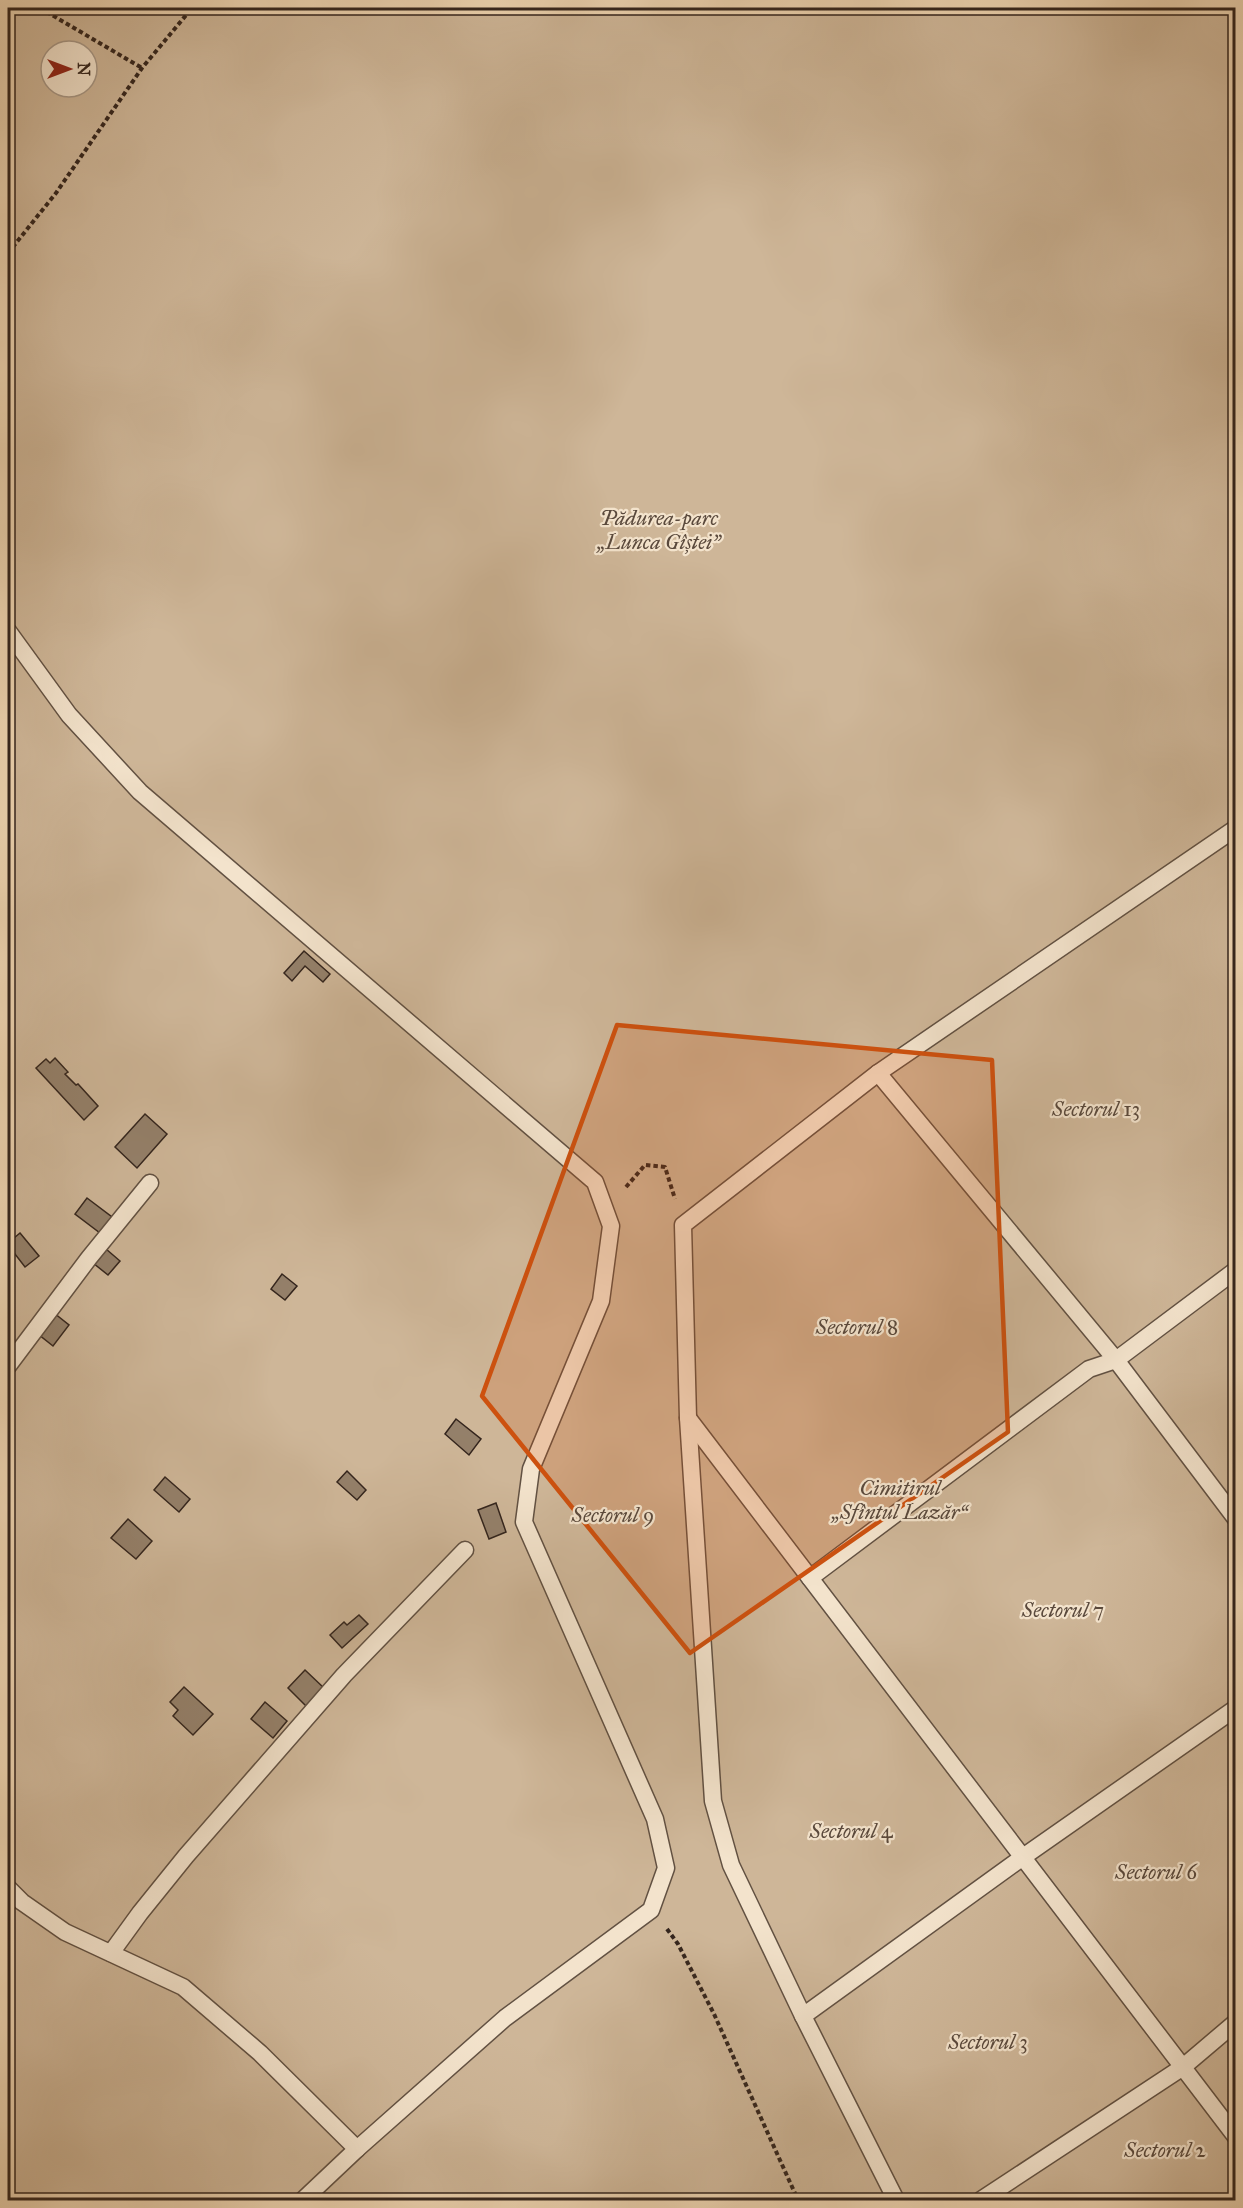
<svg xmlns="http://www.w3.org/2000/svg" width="1243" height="2208" viewBox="0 0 1243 2208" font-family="'IM FELL Great Primer',serif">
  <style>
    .green { fill: #ceb698; stroke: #816e5a; stroke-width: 1.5; fill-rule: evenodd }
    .building { fill: #94806a; stroke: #34251d; stroke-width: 1.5 }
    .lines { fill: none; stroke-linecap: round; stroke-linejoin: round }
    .lane-casing { stroke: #625142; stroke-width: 19 }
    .path { stroke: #34251d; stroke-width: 4; stroke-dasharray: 4.5 3; stroke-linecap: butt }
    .lane { stroke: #f3e3cc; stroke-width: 16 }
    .marked { fill: #cd510f; fill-opacity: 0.2; stroke: #cd510f; stroke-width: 4.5; stroke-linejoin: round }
    .labels { text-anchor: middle; stroke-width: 4.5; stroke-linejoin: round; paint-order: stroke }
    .park-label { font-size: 21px; font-style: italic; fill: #5a493c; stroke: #f3e3cc }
  </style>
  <rect width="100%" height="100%" fill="#edd4b1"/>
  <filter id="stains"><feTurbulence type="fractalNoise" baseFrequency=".00333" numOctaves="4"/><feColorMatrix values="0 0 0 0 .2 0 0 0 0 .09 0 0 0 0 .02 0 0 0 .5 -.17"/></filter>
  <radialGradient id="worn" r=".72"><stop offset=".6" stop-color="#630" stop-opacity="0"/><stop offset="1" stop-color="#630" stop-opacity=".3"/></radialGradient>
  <!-- green -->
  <path class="green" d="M8,8h1227v2192h-1227zM51,51h36v36h-36z"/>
  <!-- building -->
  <g class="building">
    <polygon points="304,951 330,974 323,982 305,966 292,981 284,973"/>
    <polygon points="55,1058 68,1072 65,1074 76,1085 78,1084 98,1106 84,1120 36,1068 46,1059 50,1063"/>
    <polygon points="145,1114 167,1134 137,1168 115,1147"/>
    <polygon points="87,1198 112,1217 100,1233 75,1214"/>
    <polygon points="20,1233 39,1256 25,1267 8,1245 8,1243"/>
    <polygon points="106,1249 120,1261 108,1275 93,1263"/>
    <polygon points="282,1274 297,1286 285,1300 271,1289"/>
    <polygon points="54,1313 69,1325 53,1346 38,1334"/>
    <polygon points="456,1419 481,1439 469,1455 445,1434"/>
    <polygon points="347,1471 366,1490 357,1500 337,1482"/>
    <polygon points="165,1477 190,1499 179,1512 154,1490"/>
    <polygon points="496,1503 506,1532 489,1539 478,1510"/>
    <polygon points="128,1519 152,1541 136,1559 111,1538"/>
    <polygon points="359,1615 368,1624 342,1648 330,1635 344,1622 347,1625"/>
    <polygon points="305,1670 325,1689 307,1707 288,1688"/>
    <polygon points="184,1687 213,1714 193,1735 173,1716 178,1710 170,1702"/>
    <polygon points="265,1702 287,1721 273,1738 251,1719"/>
  </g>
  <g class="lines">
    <defs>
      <g id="lane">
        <polyline points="8,631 69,715 140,792 595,1182 611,1226 601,1301 531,1469 524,1522 655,1819 666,1868 651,1910 505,2018 357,2149 303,2200"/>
        <polyline points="878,1073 1116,1360 1236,1519"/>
        <polyline points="8,1366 89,1258 150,1183"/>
        <polyline points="688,1418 1236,2137"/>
        <polyline points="810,1578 1089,1369 1116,1360 1236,1270"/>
        <polyline points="8,1888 22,1902 65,1932 183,1987 260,2053 357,2149"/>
        <polyline points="111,1953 140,1913 186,1856 344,1675 465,1550"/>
        <polyline points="803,2016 1023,1857 1236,1708"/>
        <polyline points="896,2200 803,2016 731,1865 713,1801 688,1418 683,1225 878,1073 1236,828"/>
        <polyline points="981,2200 1183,2067 1236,2022"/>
      </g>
    </defs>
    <!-- lane casing -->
    <use href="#lane" class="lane-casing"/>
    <!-- path -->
    <g class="path">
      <polyline points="40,8 142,68"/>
      <polyline points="8,253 56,193 142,68 192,8"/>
      <polyline points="626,1187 645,1165 665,1167 675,1199"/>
      <polyline points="667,1929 678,1944 714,2014 798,2200"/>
    </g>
    <!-- lane -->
    <use href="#lane" class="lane"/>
  </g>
  <!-- marked area -->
  <path class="marked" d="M617,1025l375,35 16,372 -318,221 -208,-257z"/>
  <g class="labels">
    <!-- park labels -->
    <g class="park-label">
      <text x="659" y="525">Pădurea-parc<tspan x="659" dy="24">„Lunca Gîștei”</tspan></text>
      <text x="1096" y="1116">Sectorul 13</text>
      <text x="857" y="1334">Sectorul 8</text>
      <text x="900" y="1495">Cimitirul<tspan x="900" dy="24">„Sfîntul Lazăr“</tspan></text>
      <text x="613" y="1522">Sectorul 9</text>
      <text x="1063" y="1617">Sectorul 7</text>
      <text x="851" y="1838">Sectorul 4</text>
      <text x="1156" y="1879">Sectorul 6</text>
      <text x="988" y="2049">Sectorul 3</text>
      <text x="1165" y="2157">Sectorul 2</text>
    </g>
  </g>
  <!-- margin -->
  <rect width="1243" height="2208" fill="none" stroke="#edd4b1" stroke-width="30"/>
  <rect x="9" y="9" width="1225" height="2190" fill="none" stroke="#34251d" stroke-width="3"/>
  <rect x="15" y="15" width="1213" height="2178" fill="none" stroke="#34251d" stroke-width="1.5"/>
  <!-- north arrow -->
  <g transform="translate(69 69) rotate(90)"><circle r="28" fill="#f3e3cc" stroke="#a79786" stroke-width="1.5"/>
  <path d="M0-4.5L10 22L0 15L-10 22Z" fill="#8f2418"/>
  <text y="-9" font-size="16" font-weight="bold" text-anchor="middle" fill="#34251d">N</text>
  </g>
  <rect width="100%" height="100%" filter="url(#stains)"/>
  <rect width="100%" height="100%" fill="url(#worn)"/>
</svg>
